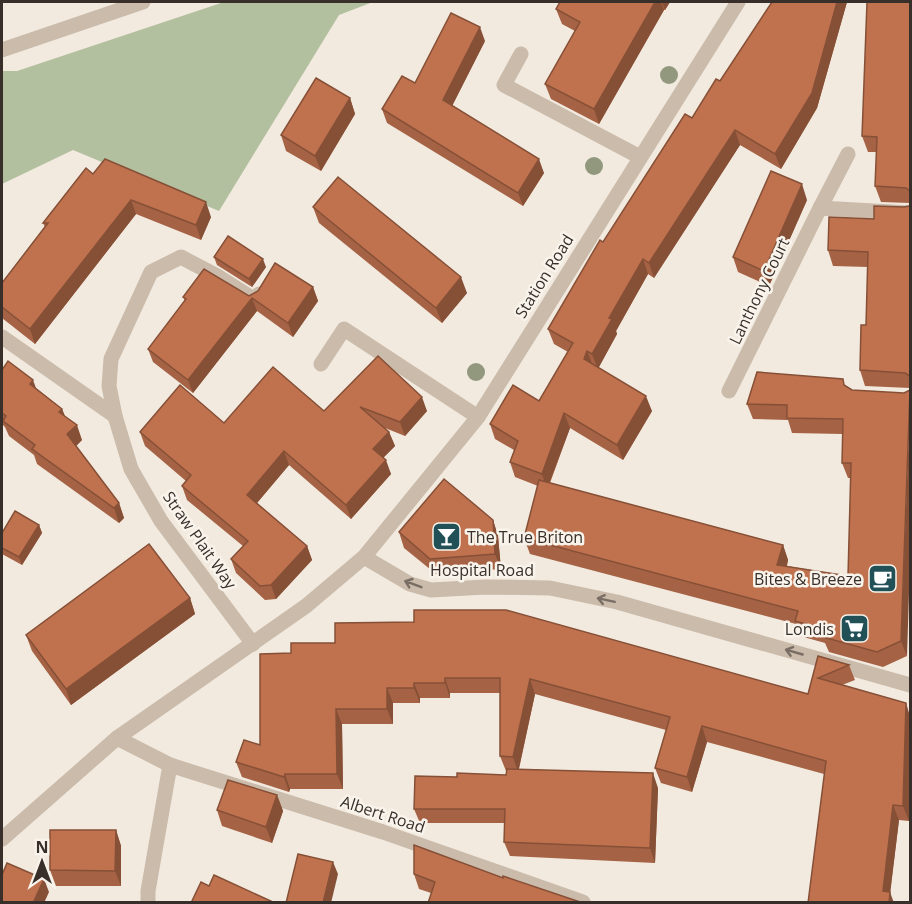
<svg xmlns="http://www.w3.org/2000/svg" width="912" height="904" viewBox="0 0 912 904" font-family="'Open Sans',sans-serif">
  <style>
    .green { fill: #b3c09f }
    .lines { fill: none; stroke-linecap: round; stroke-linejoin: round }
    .minor { stroke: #cabbab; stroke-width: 15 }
    .tree { fill: #92987e }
    .wall { fill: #a56244 }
    .shaded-wall { fill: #865037 }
    .building { fill: #c0724f; stroke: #865037; stroke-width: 1.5 }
    .oneway { stroke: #7a6e64 }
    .labels { text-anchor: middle; stroke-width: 5; stroke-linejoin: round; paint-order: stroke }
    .street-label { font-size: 16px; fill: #382f2a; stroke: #f9f4eb }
    .poi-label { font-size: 16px; fill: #382f2a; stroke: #f9f4eb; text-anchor: end }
  </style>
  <rect width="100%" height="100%" fill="#f2eadf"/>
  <!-- green -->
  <polygon class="green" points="224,2 373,2 339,15 219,211 73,150 2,184 2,71 17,71"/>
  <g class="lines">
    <!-- minor -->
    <g class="minor">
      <polyline points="2,50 143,2"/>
      <polyline points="521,54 504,85 640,157"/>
      <polyline points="820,208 848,154"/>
      <polyline points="2,337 115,416"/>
      <polyline points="321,364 344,329 478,417"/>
      <polyline points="729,391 820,208 910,213"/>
      <polyline points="364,557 410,584 431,590 486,587 550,588 617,602 910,685"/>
      <polyline points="253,644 161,521 131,469 115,416 109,386 111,359 151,272 181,257 219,277 255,300 259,294"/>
      <polyline points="117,738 170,765 148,891 148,902"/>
      <polyline points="170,765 383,832 583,902"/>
      <polyline points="2,839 117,738 306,606 364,557 478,417 738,2"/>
    </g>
  </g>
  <!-- trees -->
  <g class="tree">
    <circle cx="669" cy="75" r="9"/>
    <circle cx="594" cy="166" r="9"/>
    <circle cx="476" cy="372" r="9"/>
  </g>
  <!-- wall -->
  <g class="wall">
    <polygon points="560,2 670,2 665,10 664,10 599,124 551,99 545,84 575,31 562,24 556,9"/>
    <polygon points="772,2 847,2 817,108 781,169 740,145 654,278 648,274 616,331 617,334 598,368 652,411 623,460 570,428 550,483 783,545 788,560 787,566 848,576 851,478 848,478 842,463 843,434 792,433 788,420 753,419 747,404 843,379 907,656 883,667 829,652 825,643 800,636 796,624 530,554 524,538 538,486 515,477 510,462 514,450 495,439 490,424 539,401 568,352 554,344 548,329 603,242 692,118 720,81"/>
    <polygon points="910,2 910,203 881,202 875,186 877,152 868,152 862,136"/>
    <polygon points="485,41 452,106 544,173 523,206 387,123 382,109 415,83"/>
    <polygon points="350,98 355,114 321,171 286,151 281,135"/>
    <polygon points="93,174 211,217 201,240 136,214 35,344 2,318 2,283 45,227 43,223"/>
    <polygon points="807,200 769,286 738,272 733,257"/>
    <polygon points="910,204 910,388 865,386 860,370 866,325 868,267 833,266 828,250 874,219 909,206"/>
    <polygon points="313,207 467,293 442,323 319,223"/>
    <polygon points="214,257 266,267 252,287 217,265"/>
    <polygon points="313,287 318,301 293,337 257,311 193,393 153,362 148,349 185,301 183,297 249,296"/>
    <polygon points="378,356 427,411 405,436 385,428 389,432 395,446 383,458 391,474 351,519 289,465 257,503 307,546 312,560 276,599 265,600 236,573 231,559 243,546 187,500 182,486 186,481 145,446 140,432 324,411"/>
    <polygon points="2,370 37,389 62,409 65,416 82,440 76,446 119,503 124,518 119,523 37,464 34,455 9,436 5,427 2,424"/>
    <polygon points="493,520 498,536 501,569 436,574 404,548 399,532"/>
    <polygon points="39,525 42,533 22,565 2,554 2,533"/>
    <polygon points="190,598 195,614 71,705 32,651 26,635"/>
    <polygon points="260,654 808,694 818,656 849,665 855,680 842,685 910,716 909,821 899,820 890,892 824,774 707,742 692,792 661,783 655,768 666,730 535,694 519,769 658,788 655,863 510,856 504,842 505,823 420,823 414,809 457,777 506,775 506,771 500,756 500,693 450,693 450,698 420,698 420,703 393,703 393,724 342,724 343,789 290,789 289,792 242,777 236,762 260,745"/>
    <polygon points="277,795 283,811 272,843 222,826 217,810"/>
    <polygon points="116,830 121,846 121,886 56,886 50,870"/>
    <polygon points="414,874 503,878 431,893 419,889"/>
  </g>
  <!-- shaded-wall -->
  <g class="shaded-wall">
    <polygon points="655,2 661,2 664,10 599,124 594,109"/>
    <polygon points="662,2 670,2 665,10"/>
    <polygon points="837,2 847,2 817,108 781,169 775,154"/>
    <polygon points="480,27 485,41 448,114 443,100"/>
    <polygon points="350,98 355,114 321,171 315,156"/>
    <polygon points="735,130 740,145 654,278 649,263"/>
    <polygon points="539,159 544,173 523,206 518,193"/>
    <polygon points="802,184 807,200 769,286 764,271"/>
    <polygon points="131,200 136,214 35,344 30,329"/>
    <polygon points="206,202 211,217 201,240 196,225"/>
    <polygon points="263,259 266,267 252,287 249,279"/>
    <polygon points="643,259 648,274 616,331 617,334 598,369 592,354 609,318"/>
    <polygon points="461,277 467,293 442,323 436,308"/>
    <polygon points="313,287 318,301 293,337 288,323"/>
    <polygon points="252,298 257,311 193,393 188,380"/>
    <polygon points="587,351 593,366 584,359"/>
    <polygon points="33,380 39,396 30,384"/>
    <polygon points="646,396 652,411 623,460 617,445"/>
    <polygon points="422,397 427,411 405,436 400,422"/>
    <polygon points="910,402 910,563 907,656 901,641"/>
    <polygon points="62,409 68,424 59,412"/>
    <polygon points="564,413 570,428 547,489 542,474"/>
    <polygon points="77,425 82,440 73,449 67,434"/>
    <polygon points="389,432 395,446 378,463 373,449"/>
    <polygon points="284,451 289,465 252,509 247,495"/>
    <polygon points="386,460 391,474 351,519 346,505"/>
    <polygon points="119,503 124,518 119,523 114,508"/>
    <polygon points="493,520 498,536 501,569 495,554"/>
    <polygon points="39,525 42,533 22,565 19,557"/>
    <polygon points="783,545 788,560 783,580 777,565"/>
    <polygon points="307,546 312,560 276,599 271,585"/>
    <polygon points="190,598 195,614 71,705 66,689"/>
    <polygon points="445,678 450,693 450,698 445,683"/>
    <polygon points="530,679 535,694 518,772 513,757"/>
    <polygon points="414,683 420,698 420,703 414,688"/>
    <polygon points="387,688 393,703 393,724 387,709"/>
    <polygon points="906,703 910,716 909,821 903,806"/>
    <polygon points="336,709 342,724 343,789 337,774"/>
    <polygon points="702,726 707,742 692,792 687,777"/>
    <polygon points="653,773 658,788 655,863 650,848"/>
    <polygon points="285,774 290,789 289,792 284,777"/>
    <polygon points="277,795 283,811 272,843 266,827"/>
    <polygon points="893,805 899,820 889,903 883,891"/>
    <polygon points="116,830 121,846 121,886 115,871"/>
    <polygon points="333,862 338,874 331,903 323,903"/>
    <polygon points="44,879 49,892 44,903 33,903"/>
    <polygon points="890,892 894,903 889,903"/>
  </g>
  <!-- building -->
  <g class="building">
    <polygon points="560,2 655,2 594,109 545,84 580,22 556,9"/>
    <polygon points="772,2 837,2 812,93 775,154 735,130 649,263 643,259 609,318 612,319 592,354 587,351 584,359 646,396 617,445 564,413 542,474 510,462 518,441 490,424 513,385 539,401 573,343 548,329 600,240 603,242 685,114 692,118 716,79 720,81"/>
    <polygon points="867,2 910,2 910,191 906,188 875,186 877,137 862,136"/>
    <polygon points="451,13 480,27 443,100 539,159 518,193 382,109 402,76 415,83"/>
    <polygon points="316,78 350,98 315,156 281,135"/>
    <polygon points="105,159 206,202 196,225 131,200 30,329 2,307 2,283 48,223 43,223 86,168 93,174"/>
    <polygon points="771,171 802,184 764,271 733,257"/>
    <polygon points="338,177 461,277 436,308 313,207"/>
    <polygon points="910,204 910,376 905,373 860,370 861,325 866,325 868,252 828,250 829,217 874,219 874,206 904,207 909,206"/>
    <polygon points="228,236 263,259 249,279 214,257"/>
    <polygon points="275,263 313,287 288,323 252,298 188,380 148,349 186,299 183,297 204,269 249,296 258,291"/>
    <polygon points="378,356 422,397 400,422 360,407 389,432 373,449 386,460 346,505 284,451 247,495 307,546 271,585 260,586 231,559 248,541 182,486 191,475 140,432 180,385 224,423 273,367 324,411"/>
    <polygon points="8,361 33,380 30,384 62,409 59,412 77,425 67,434 119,503 114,508 32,449 35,445 3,421 6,416 2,413 2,370"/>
    <polygon points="757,372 843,379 844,385 852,390 904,393 910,390 901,641 877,652 823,637 825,629 795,621 798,611 524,538 539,480 783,545 777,565 848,576 851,463 842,463 843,419 787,418 787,405 747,404"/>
    <polygon points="444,479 493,520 495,554 430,559 399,532"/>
    <polygon points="15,511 39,525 19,557 2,548 2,533"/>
    <polygon points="149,544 190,598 66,689 26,635"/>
    <polygon points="414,610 506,610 808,694 818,656 849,665 818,678 906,703 903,806 893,805 883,891 890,892 889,903 808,903 826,761 702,726 687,777 655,768 670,717 530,679 513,757 500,756 500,678 445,678 445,683 414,683 414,688 387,688 387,709 336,709 337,774 285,774 284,777 236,762 244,740 260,745 260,654 291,653 291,643 335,643 335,623 414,622"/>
    <polygon points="507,769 653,773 650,848 504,842 505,809 414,809 415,776 457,777 457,773 506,775"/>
    <polygon points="228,780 277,795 266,827 217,810"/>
    <polygon points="50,830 116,830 115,871 50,870"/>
    <polygon points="414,845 503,878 503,876 583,903 428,903 435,882 414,874"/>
    <polygon points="298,854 333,862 323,903 286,903"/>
    <polygon points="7,863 44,879 33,903 2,903 2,875"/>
    <polygon points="214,875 275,903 191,903 201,882 209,886"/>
  </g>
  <!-- one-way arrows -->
  <defs><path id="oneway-shaft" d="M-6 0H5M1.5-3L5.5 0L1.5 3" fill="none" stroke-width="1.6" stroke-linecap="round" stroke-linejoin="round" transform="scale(1.5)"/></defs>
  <g class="oneway">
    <use href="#oneway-shaft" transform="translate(413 584) rotate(-159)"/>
    <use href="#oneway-shaft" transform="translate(606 600) rotate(-168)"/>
    <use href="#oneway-shaft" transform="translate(794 652) rotate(-164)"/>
  </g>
  <!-- icons -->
  <defs>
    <symbol id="bar-square" viewBox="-11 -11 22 22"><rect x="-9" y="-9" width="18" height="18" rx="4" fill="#215057" stroke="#f9f4eb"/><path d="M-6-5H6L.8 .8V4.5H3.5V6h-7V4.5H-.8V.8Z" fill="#fff"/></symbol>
    <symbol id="cafe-square" viewBox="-11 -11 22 22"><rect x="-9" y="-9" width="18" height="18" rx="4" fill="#215057" stroke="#f9f4eb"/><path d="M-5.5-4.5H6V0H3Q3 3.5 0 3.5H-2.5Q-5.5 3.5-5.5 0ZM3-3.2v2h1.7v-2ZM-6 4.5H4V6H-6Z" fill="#fff"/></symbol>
    <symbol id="supermarket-square" viewBox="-11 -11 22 22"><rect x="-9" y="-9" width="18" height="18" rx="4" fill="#215057" stroke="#f9f4eb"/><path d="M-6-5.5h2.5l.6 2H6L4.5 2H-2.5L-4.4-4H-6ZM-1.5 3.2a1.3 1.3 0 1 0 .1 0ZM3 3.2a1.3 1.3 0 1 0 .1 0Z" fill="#fff"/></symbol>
  </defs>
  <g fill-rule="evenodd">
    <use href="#bar-square" x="430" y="520" width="33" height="33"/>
    <use href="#cafe-square" x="866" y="562" width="33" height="33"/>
    <use href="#supermarket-square" x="838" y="612" width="33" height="33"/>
  </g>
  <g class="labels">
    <!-- street labels -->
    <g class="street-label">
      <text transform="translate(544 276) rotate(-58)" y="6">Station Road</text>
      <text transform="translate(759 291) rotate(-64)" y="6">Lanthony Court</text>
      <text transform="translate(200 540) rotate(55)" y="6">Straw Plait Way</text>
      <text x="482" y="576">Hospital Road</text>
      <text transform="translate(383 814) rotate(18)" y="6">Albert Road</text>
    </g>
    <!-- poi labels -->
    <g class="poi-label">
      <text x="467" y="543" text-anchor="start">The True Briton</text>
      <text x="862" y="585">Bites &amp; Breeze</text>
      <text x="834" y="635">Londis</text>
    </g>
  </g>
  <!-- border -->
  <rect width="912" height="904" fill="none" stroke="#382f2a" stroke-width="6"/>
  <!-- north arrow -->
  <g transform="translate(42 862)" stroke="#f9f4eb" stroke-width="4.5" paint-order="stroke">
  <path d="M0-4.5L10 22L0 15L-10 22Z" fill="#382f2a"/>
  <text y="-9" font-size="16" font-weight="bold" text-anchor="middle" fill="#382f2a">N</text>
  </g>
</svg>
